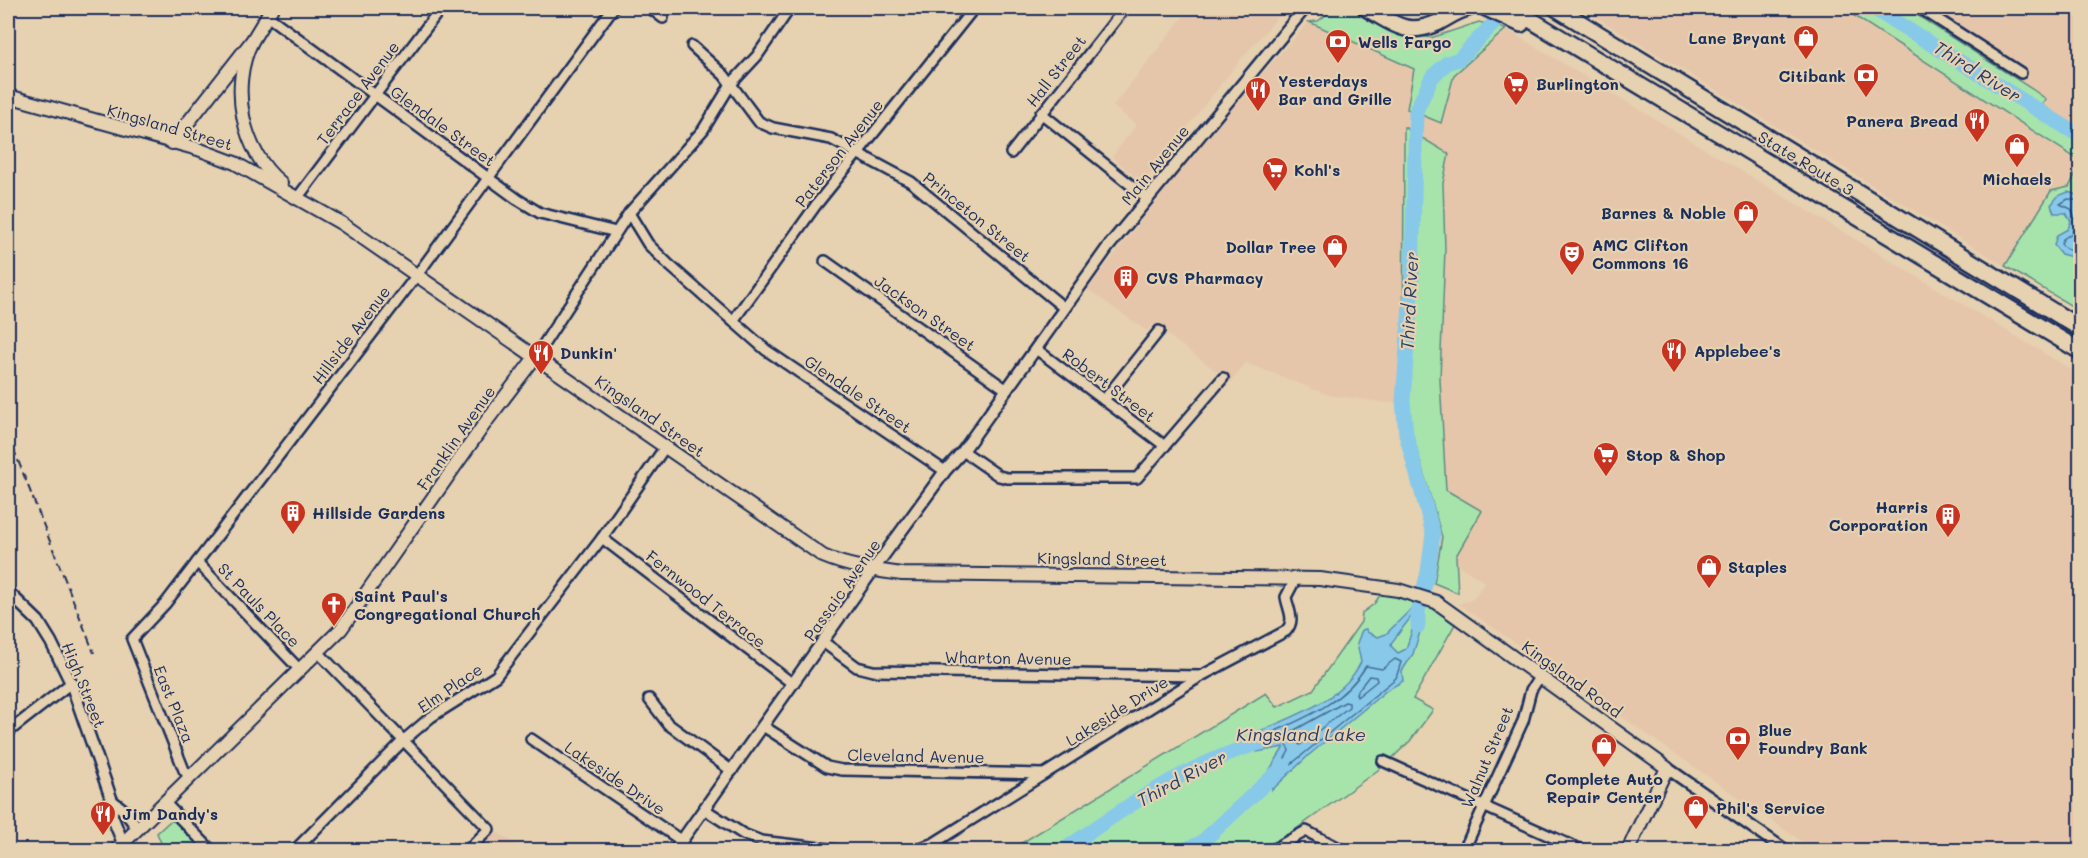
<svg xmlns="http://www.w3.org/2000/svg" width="2088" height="858" viewBox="0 0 2088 858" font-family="Mali,sans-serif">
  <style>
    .built { fill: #e6c6aa }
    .green { fill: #a7e4ab; stroke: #618a84; stroke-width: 1.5 }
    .water { fill: #88c9e9; stroke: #5c8bb1; stroke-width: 1.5; fill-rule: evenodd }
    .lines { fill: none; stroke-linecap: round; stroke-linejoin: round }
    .shore { stroke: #476d96; stroke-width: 1.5 }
    .river { stroke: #88c9e9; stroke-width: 15 }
    .minor-casing { stroke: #1b2f5e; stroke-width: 14 }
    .tertiary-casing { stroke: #1b2f5e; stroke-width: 15 }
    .secondary-casing { stroke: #1b2f5e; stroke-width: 16 }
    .trunk-casing { stroke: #1b2f5e; stroke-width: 20 }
    .minor { stroke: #e6d1b0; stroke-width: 9 }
    .tertiary { stroke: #e6d1b0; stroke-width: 10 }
    .secondary { stroke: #e6d1b0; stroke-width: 12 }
    .trunk { stroke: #e6d1b0; stroke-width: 15 }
    .rail { stroke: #1b2f5e; stroke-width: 2; stroke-dasharray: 9 4.5; stroke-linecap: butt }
    .labels { text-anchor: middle; stroke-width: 4.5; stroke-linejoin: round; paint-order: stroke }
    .poi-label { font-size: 16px; font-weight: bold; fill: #1b2f5e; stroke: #e6d1b0; text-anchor: start }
    .street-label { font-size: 16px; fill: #1b2f5e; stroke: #e6d1b0 }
    .water-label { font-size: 18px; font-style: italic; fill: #263e6c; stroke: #e6d1b0 }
  </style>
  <rect width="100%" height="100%" fill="#e6d1b0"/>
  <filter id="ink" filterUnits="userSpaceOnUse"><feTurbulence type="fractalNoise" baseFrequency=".0167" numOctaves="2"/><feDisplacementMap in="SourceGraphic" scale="12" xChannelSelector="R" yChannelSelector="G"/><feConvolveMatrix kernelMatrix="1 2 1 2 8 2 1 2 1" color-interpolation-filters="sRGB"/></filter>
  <g filter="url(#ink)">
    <!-- built -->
    <g class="built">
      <polygon points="1190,8 1286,8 1241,59 1143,183 1112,157 1136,125 1113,106"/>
      <polygon points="1581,8 1842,8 2080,161 2080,165 2069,187 2051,191 2005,266"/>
      <polygon points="1906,8 2080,8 2080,130 2041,105 2045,98 2032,89"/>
      <polygon points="1309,22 1415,69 1441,122 1454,75 1506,29 2080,375 2080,850 1814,850 1459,604 1472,600 1485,582 1456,564 1456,556 1482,511 1446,490 1440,379 1445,249 1443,183 1449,154 1405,128 1403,401 1391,403 1329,395 1246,363 1231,382 1153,324 1147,331 1087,289 1226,113"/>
      <polygon points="496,832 526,850 479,850"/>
    </g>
    <!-- green -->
    <g class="green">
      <polygon points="1335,8 1355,8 1400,31 1431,38 1479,22 1506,29 1454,75 1441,123 1407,109 1414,69 1309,22 1318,21"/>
      <polygon points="1842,8 1906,8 2032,89 2046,99 2042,105 2080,130 2080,161"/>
      <polygon points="1404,127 1449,154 1443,183 1445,249 1440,379 1446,490 1482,511 1456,556 1458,593 1434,583 1442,537 1403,401"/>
      <polygon points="2080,165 2080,311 2005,266 2051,191 2069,187"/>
      <polygon points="1385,588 1416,595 1414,604 1425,607 1429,599 1459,617 1413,699 1433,710 1410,741 1385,765 1267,850 1010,850 1266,693 1277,707 1313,690 1361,622 1362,613 1374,604"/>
      <polygon points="176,820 202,850 164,850 157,833 169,822"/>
    </g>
    <!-- water -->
    <g class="water">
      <polygon points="2068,192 2080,196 2080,259 2061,254 2054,245 2057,235 2068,229 2071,221 2066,213 2054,213 2051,205 2058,196"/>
      <path d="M1414,606l9,3 -2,20 -8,25 -11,17 1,10 -16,9 -78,65 -37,35 -3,-19 15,-24 -27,5 -8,-16c39,-18 92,-33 112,-74l-4,-19 5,-13 4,-1 1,3 11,5 8,-3zM1411,617l4,4 -9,28 -8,4 -7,-7 1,-4z"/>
    </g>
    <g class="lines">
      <!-- shore -->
      <g class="shore">
        <polyline points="2080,201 2068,199 2060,204 2071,209 2077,221 2072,233 2063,239 2061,244 2065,248 2080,253"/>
        <path d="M1395,659l6,3 -5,16 -112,92 -4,-3 9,-16 -2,-7 -5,-3 -23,2 1,-5c39,-18 83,-33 106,-72l16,3z"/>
        <polygon points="1369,676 1376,677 1377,681 1357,697 1356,693"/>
        <polygon points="1345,702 1349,703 1349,707 1300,745 1290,736 1291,732"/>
      </g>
      <!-- river -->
      <g class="river">
        <polyline points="1873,8 2080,136"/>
        <polyline points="1418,626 1418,612 1428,572 1433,533 1406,434 1403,401 1412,279 1416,111 1432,77 1447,63 1459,59 1495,22"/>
        <path d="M1064,850c59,-42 136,-94 208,-110"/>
        <polyline points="1184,850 1201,843 1284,766"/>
      </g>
      <defs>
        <g id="minor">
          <polyline points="650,8 663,18"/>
          <polyline points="1920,8 2021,73"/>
          <polyline points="266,15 517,199 540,213 616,232"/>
          <polyline points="692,46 724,75 759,122 773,128 831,139 911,182 1063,307"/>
          <polyline points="1041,113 1147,198"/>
          <polyline points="1011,153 1125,8"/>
          <polyline points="298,197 441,8"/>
          <polyline points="629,213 648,244 668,264 766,350 945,471"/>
          <polyline points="825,261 1007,390"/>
          <polyline points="733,321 816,205 974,8"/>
          <polyline points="1036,349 1165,446"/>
          <polyline points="536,356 629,213 703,130 731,84 757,56 790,8"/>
          <polyline points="1104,400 1159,331"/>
          <polyline points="963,451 999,476 1007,478 1137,478 1223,378"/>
          <polyline points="602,538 793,684"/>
          <polyline points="197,562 300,670"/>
          <polyline points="823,642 857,667 873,671 1201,676"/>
          <polyline points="318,652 489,829 468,850"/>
          <polyline points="649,699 668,724 732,771"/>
          <polyline points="763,726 827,767 842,770 1044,774"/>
          <polyline points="8,732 71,683"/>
          <polyline points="531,739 682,841"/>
          <polyline points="1383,761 1581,850"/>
          <polyline points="190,778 184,770 132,639 165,604 417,275 613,8"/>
          <polyline points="165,803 211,850"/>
          <polyline points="704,809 743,834 761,841 837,850"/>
          <polyline points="295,850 404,740 431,717 496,676 602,538 665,447"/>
          <path d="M914,850l20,-7 267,-167 85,-45c10,-11 2,-21 0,-34l10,-19"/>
          <polyline points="1272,850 1306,831 1343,850"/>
          <polyline points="1464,850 1523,721 1531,690 1540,676"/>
        </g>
        <g id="tertiary">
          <polyline points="8,592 38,621 51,642 71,683 112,801 112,816 123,843"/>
          <polyline points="1667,768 1785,850"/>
          <polyline points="112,801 125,811 138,829"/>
          <polyline points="675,850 873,570 945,471 963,451 1108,247 1305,8"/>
        </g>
        <g id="secondary">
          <path d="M252,41c-23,45 -10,111 29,142"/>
          <path d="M8,96l190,53 37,14 106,60 482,333c26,11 51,14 79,18l418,5 78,11 38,12 231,166 -39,82"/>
          <polyline points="172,143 252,41 272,8"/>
          <polyline points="116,850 341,629 488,419 536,356"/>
        </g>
        <g id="trunk">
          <path d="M1366,8c27,15 40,29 71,15 10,-5 20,-13 31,-15"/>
          <polyline points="1486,8 1521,24"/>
          <polyline points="1511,8 2080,351"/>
          <polyline points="1556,8 2080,328"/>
        </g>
      </defs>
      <!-- minor casing -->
      <use href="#minor" class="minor-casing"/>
      <!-- tertiary casing -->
      <use href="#tertiary" class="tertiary-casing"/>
      <!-- secondary casing -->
      <use href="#secondary" class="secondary-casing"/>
      <!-- trunk casing -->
      <use href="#trunk" class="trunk-casing"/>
      <!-- minor -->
      <use href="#minor" class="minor"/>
      <!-- tertiary -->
      <use href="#tertiary" class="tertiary"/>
      <!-- secondary -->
      <use href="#secondary" class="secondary"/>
      <!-- trunk -->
      <use href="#trunk" class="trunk"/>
      <!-- rail -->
      <polyline class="rail" points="8,435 94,653"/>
    </g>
  </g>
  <!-- icons -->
  <defs>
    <symbol id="shop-pin" viewBox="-11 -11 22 30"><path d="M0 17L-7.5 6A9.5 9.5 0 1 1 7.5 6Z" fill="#c8321e" stroke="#e6d1b0"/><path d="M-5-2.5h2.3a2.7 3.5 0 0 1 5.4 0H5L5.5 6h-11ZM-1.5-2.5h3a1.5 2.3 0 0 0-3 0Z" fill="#fff"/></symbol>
    <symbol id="bank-pin" viewBox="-11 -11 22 30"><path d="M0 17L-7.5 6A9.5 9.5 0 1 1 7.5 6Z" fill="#c8321e" stroke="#e6d1b0"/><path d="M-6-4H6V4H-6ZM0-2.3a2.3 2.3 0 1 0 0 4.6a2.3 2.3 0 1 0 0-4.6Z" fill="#fff"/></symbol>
    <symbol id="supermarket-pin" viewBox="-11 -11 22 30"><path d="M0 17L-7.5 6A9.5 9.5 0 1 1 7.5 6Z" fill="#c8321e" stroke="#e6d1b0"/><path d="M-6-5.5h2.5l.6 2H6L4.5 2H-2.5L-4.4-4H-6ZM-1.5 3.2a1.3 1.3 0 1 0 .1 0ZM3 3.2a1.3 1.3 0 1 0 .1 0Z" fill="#fff"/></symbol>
    <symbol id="restaurant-pin" viewBox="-11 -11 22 30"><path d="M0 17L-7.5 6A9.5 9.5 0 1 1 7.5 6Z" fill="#c8321e" stroke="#e6d1b0"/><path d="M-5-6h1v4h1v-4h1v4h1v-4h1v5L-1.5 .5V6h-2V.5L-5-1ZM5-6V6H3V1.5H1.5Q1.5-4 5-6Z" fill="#fff"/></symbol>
    <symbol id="theatre-pin" viewBox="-11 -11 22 30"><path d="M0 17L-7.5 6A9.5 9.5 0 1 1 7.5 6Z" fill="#c8321e" stroke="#e6d1b0"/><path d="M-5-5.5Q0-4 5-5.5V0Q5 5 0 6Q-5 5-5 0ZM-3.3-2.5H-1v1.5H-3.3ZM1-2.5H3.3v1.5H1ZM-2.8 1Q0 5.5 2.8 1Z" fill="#fff"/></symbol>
    <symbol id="building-pin" viewBox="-11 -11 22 30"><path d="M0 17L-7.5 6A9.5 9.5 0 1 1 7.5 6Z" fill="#c8321e" stroke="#e6d1b0"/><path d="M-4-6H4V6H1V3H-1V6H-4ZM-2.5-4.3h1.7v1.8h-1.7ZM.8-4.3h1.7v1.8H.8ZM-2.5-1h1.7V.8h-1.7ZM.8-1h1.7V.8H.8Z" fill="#fff"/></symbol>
    <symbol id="church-pin" viewBox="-11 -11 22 30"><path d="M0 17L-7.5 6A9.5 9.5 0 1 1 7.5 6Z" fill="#c8321e" stroke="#e6d1b0"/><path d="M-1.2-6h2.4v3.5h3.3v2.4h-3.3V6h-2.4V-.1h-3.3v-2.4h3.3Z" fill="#fff"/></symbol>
  </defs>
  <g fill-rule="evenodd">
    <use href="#shop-pin" x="1791" y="23" width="30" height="40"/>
    <use href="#bank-pin" x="1323" y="27" width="30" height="40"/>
    <use href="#bank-pin" x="1851" y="61" width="30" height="40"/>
    <use href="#supermarket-pin" x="1501" y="69" width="30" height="40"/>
    <use href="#restaurant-pin" x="1243" y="75" width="30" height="40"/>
    <use href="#restaurant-pin" x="1962" y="106" width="30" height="40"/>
    <use href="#shop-pin" x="2002" y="131" width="30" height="40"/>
    <use href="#supermarket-pin" x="1260" y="155" width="30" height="40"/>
    <use href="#shop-pin" x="1731" y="198" width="30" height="40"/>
    <use href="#shop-pin" x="1320" y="232" width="30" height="40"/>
    <use href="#theatre-pin" x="1557" y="239" width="30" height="40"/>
    <use href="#building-pin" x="1111" y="263" width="30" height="40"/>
    <use href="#restaurant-pin" x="1659" y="336" width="30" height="40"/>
    <use href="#restaurant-pin" x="526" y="338" width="30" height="40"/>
    <use href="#supermarket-pin" x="1591" y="440" width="30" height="40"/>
    <use href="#building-pin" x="278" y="498" width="30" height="40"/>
    <use href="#building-pin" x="1933" y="501" width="30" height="40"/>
    <use href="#shop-pin" x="1694" y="552" width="30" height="40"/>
    <use href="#church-pin" x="319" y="590" width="30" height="40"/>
    <use href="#bank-pin" x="1723" y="724" width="30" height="40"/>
    <use href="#shop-pin" x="1589" y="731" width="30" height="40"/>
    <use href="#shop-pin" x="1681" y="793" width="30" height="40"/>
    <use href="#restaurant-pin" x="88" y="799" width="30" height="40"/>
  </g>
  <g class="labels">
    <!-- poi labels -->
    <g class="poi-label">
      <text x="1786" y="44" text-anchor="end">Lane Bryant</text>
      <text x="1358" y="48">Wells Fargo</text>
      <text x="1846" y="82" text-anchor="end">Citibank</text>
      <text x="1278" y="87">Yesterdays<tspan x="1278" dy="18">Bar and Grille</tspan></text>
      <text x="1536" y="90">Burlington</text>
      <text x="1958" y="127" text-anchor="end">Panera Bread</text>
      <text x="1294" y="176">Kohl's</text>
      <text x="2017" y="185" text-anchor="middle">Michaels</text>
      <text x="1726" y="219" text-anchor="end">Barnes &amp; Noble</text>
      <text x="1592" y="251">AMC Clifton<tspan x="1592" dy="18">Commons 16</tspan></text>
      <text x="1316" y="253" text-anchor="end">Dollar Tree</text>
      <text x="1146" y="284">CVS Pharmacy</text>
      <text x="1694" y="357">Applebee's</text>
      <text x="560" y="359">Dunkin'</text>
      <text x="1626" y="461">Stop &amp; Shop</text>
      <text x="1928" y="513" text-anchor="end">Harris<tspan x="1928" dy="18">Corporation</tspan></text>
      <text x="312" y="519">Hillside Gardens</text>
      <text x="1728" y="573">Staples</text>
      <text x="354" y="602">Saint Paul's<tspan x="354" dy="18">Congregational Church</tspan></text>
      <text x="1758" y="736">Blue<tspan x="1758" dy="18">Foundry Bank</tspan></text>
      <text x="1604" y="785" text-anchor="middle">Complete Auto<tspan x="1604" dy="18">Repair Center</tspan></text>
      <text x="1716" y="814">Phil's Service</text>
      <text x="122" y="820">Jim Dandy's</text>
    </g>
    <!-- street labels -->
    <g class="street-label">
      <text transform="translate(1056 71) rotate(-52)" y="6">Hall Street</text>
      <text transform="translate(358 93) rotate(-53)" y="6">Terrace Avenue</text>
      <text transform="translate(443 126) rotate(36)" y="6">Glendale Street</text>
      <text transform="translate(170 127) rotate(16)" y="6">Kingsland Street</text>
      <text transform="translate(839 153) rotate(-52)" y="6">Paterson Avenue</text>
      <text transform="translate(1806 163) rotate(31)" y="6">State Route 3</text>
      <text transform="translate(1155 165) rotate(-51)" y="6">Main Avenue</text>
      <text transform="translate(977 217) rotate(39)" y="6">Princeton Street</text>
      <text transform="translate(925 313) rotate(35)" y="6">Jackson Street</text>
      <text transform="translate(351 335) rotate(-53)" y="6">Hillside Avenue</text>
      <text transform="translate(1109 385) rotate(37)" y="6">Robert Street</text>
      <text transform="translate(858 394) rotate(34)" y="6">Glendale Street</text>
      <text transform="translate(650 416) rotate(35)" y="6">Kingsland Street</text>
      <text transform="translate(456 438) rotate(-55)" y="6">Franklin Avenue</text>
      <text transform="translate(1102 559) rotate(1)" y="6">Kingsland Street</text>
      <text transform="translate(842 590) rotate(-55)" y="6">Passaic Avenue</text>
      <text transform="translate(706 599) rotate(38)" y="6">Fernwood Terrace</text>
      <text transform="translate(259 605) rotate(46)" y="6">St Pauls Place</text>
      <text transform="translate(1008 658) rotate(1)" y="6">Wharton Avenue</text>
      <text transform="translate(1572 679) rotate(36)" y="6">Kingsland Road</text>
      <text transform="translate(84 685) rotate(68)" y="6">High Street</text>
      <text transform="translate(450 688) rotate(-34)" y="6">Elm Place</text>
      <text transform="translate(174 704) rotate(68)" y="6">East Plaza</text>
      <text transform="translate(1117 711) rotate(-32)" y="6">Lakeside Drive</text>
      <text transform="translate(916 756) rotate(1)" y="6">Cleveland Avenue</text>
      <text transform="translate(1487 757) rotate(-67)" y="6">Walnut Street</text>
      <text transform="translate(615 778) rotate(34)" y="6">Lakeside Drive</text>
    </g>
    <!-- water labels -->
    <g class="water-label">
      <text transform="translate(1977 72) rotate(32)" y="6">Third River</text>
      <text transform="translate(1410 301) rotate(-87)" y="6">Third River</text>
      <text x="1301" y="741">Kingsland Lake</text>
      <text transform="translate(1182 779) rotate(-28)" y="6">Third River</text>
    </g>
  </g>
  <!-- margin -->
  <rect width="2088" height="858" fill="none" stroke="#e6d1b0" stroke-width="30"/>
  <rect x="15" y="15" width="2058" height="828" fill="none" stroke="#1b2f5e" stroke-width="2" filter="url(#ink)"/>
</svg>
